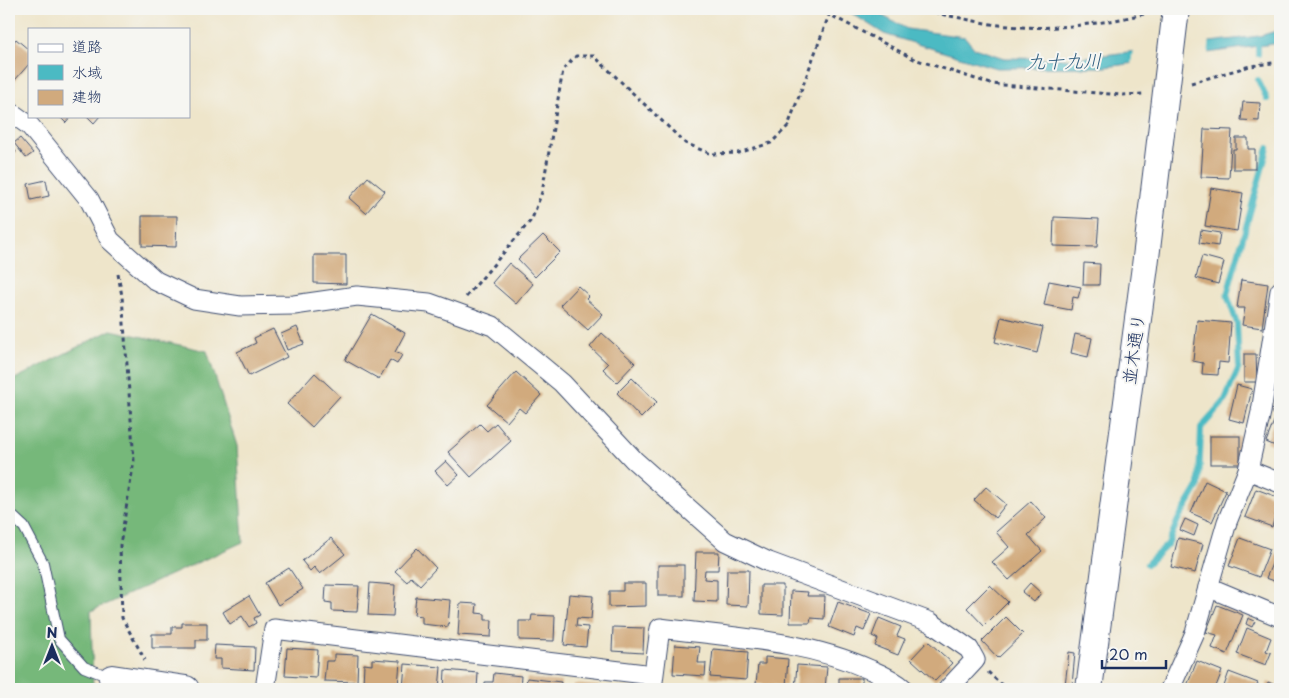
<svg xmlns="http://www.w3.org/2000/svg" width="1289" height="698" viewBox="0 0 1289 698" font-family="'Playpen Sans','Klee One',sans-serif">
  <style>
    .forest { fill: #76b87a; stroke: #48746c }
    .water { fill: #4bbac3; stroke: #337490 }
    .pier { fill: #eee5ca }
    .lines { fill: none; stroke-linecap: round; stroke-linejoin: round }
    .stream { stroke: #4bbac3; stroke-width: 6 }
    .building { fill: #d1aa7d }
    .lane-casing { stroke: #3b4a6e; stroke-width: 12 }
    .street-casing { stroke: #3b4a6e; stroke-width: 21 }
    .secondary-casing { stroke: #3b4a6e; stroke-width: 28 }
    .path { stroke: #3b4a6e; stroke-width: 3; stroke-dasharray: 4 4; stroke-linecap: butt }
    .lane { stroke: #fff; stroke-width: 10 }
    .street { stroke: #fff; stroke-width: 19 }
    .secondary { stroke: #fff; stroke-width: 26 }
    .labels { text-anchor: middle; stroke-width: 4; stroke-linejoin: round; paint-order: stroke }
    .street-label { font-size: 18px; fill: #1b2f5e; stroke: #f6f6f2 }
    .water-label { font-size: 19px; font-style: italic; fill: #29597c; stroke: #f6f6f2 }
  </style>
  <rect width="100%" height="100%" fill="#f6f6f2"/>
  <filter id="ink" filterUnits="userSpaceOnUse"><feTurbulence type="fractalNoise" baseFrequency=".02" numOctaves="2"/><feDisplacementMap in="SourceGraphic" scale="10" xChannelSelector="R" yChannelSelector="G"/><feConvolveMatrix kernelMatrix="1 2 1 2 8 2 1 2 1" color-interpolation-filters="sRGB"/></filter>
  <filter id="wash" filterUnits="userSpaceOnUse"><feTurbulence type="fractalNoise" baseFrequency=".0096" numOctaves="4" result="noise"/><feDisplacementMap in="SourceGraphic" scale="20" xChannelSelector="R" yChannelSelector="G"/><feGaussianBlur stdDeviation="1.12" result="paint"/><feColorMatrix in="noise" values="0 0 0 0 0 0 0 0 0 0 0 0 0 0 0 0 0 1.4 0 .05"/><feComposite in="paint" operator="in"/></filter>
  <g filter="url(#wash)">
    <rect width="100%" height="100%" fill="#eee5ca"/>
    <!-- forest -->
    <polygon class="forest" points="111,330 207,351 237,446 243,542 91,611 93,689 9,689 9,382"/>
    <!-- water -->
    <polygon class="water" points="845,9 870,9 907,29 965,37 974,48 1004,58 1071,59 1259,36 1280,30 1280,43 1106,67 996,68 884,34"/>
    <!-- pier -->
    <polygon class="pier" points="1210,38 1208,56 1131,66 1133,48"/>
    <g class="lines">
      <!-- stream -->
      <g class="stream">
        <polyline points="1258,54 1258,44"/>
        <polyline points="1258,80 1267,99"/>
        <polyline points="1147,564 1168,544 1178,520 1199,485 1201,428 1224,402 1239,367 1237,323 1227,295 1268,148"/>
      </g>
    </g>
    <g id="blocks">
      <!-- building -->
      <g class="building">
        <polygon points="16,39 29,50 29,64 9,87 9,48"/>
        <polygon points="1243,102 1260,103 1259,121 1241,120"/>
        <polygon points="59,116 72,116 66,123"/>
        <polygon points="87,116 100,116 94,123"/>
        <polygon points="1204,129 1232,130 1229,178 1201,177"/>
        <polygon points="20,138 33,153 26,158 14,143"/>
        <polygon points="1236,138 1248,138 1248,149 1255,149 1255,169 1233,169 1233,149 1236,149"/>
        <polygon points="9,142 16,152 9,157"/>
        <polygon points="368,177 385,191 366,213 349,198"/>
        <polygon points="46,180 49,196 31,200 28,184"/>
        <polygon points="1211,188 1243,193 1237,231 1205,226"/>
        <polygon points="142,216 177,216 176,247 142,246"/>
        <polygon points="1054,217 1099,219 1097,247 1053,246"/>
        <polygon points="1201,230 1220,233 1218,246 1199,243"/>
        <polygon points="543,235 560,252 535,277 518,259"/>
        <polygon points="314,255 346,255 346,284 314,283"/>
        <polygon points="1202,256 1224,262 1218,284 1196,278"/>
        <polygon points="509,263 533,284 516,304 492,283"/>
        <polygon points="1084,263 1100,264 1099,285 1083,285"/>
        <polygon points="1241,280 1268,284 1262,328 1242,325 1245,308 1237,308"/>
        <polygon points="1049,281 1081,287 1078,298 1073,297 1071,310 1044,305"/>
        <polygon points="578,286 589,296 586,299 603,314 588,330 560,305"/>
        <polygon points="372,314 405,333 395,352 402,355 397,364 390,360 379,379 345,360"/>
        <polygon points="1001,317 1043,327 1037,353 995,342"/>
        <polygon points="1197,320 1231,323 1228,363 1219,362 1218,375 1202,374 1203,363 1193,361"/>
        <polygon points="297,327 304,344 287,350 281,334"/>
        <polygon points="273,329 287,357 249,376 237,352 256,343 254,338"/>
        <polygon points="602,333 635,363 617,382 603,369 608,364 590,347"/>
        <polygon points="1075,334 1092,338 1088,357 1071,353"/>
        <polygon points="1244,354 1256,354 1257,382 1244,382"/>
        <polygon points="516,372 541,395 525,413 519,408 507,422 487,405"/>
        <polygon points="315,373 340,396 312,427 287,404"/>
        <polygon points="632,378 657,402 641,418 617,393"/>
        <polygon points="1237,385 1252,389 1244,423 1229,419"/>
        <polygon points="1274,421 1280,423 1280,448 1266,442"/>
        <polygon points="496,423 511,441 471,477 448,452 480,424 487,431"/>
        <rect x="1210" y="436" width="30" height="28"/>
        <polygon points="446,461 459,475 448,485 435,471"/>
        <polygon points="1205,481 1226,491 1212,522 1191,513"/>
        <polygon points="986,487 1006,504 995,518 974,500"/>
        <polygon points="1256,489 1280,498 1272,527 1245,517"/>
        <polygon points="1031,501 1046,518 1028,535 1042,551 1009,580 992,562 1009,547 996,532"/>
        <polygon points="1185,519 1198,525 1194,536 1180,530"/>
        <polygon points="331,538 345,554 320,574 314,567 310,571 302,561"/>
        <polygon points="1178,538 1203,544 1195,573 1171,567"/>
        <polygon points="1240,538 1270,549 1259,577 1229,566"/>
        <polygon points="417,548 436,568 420,585 411,577 407,582 395,571"/>
        <polygon points="696,552 719,552 718,570 705,570 704,579 717,580 717,602 694,601"/>
        <polygon points="1277,552 1280,554 1280,583 1266,578"/>
        <rect x="658" y="565" width="26" height="31"/>
        <polygon points="289,568 303,589 278,605 265,583"/>
        <polygon points="727,570 749,570 748,606 726,605"/>
        <polygon points="370,583 395,585 393,616 368,615"/>
        <polygon points="623,583 646,583 646,606 609,607 609,591 623,591"/>
        <polygon points="1030,583 1041,593 1034,602 1022,592"/>
        <polygon points="326,585 359,586 357,612 332,611 332,603 325,602"/>
        <polygon points="761,585 783,585 783,615 761,614"/>
        <polygon points="990,585 1008,602 984,626 967,608"/>
        <polygon points="791,591 808,592 807,596 825,596 824,619 811,618 810,623 790,623"/>
        <polygon points="569,594 593,596 591,619 577,618 576,626 588,627 586,647 564,645"/>
        <polygon points="249,596 260,615 254,618 256,623 249,627 242,616 230,624 223,612"/>
        <polygon points="416,597 450,600 448,627 422,624 422,616 414,615"/>
        <polygon points="838,602 871,614 864,631 857,628 854,637 829,627"/>
        <polygon points="460,603 477,604 476,613 485,614 485,620 492,620 491,637 458,635"/>
        <polygon points="1217,605 1243,615 1227,654 1212,648 1217,635 1206,632"/>
        <polygon points="532,615 555,616 554,641 519,640 519,621 531,621"/>
        <polygon points="1006,617 1023,634 998,658 982,641"/>
        <polygon points="879,618 901,627 897,636 905,639 898,655 875,646 878,639 872,636"/>
        <polygon points="1248,618 1255,621 1252,627 1246,624"/>
        <polygon points="182,623 207,623 207,640 196,640 196,648 152,648 152,634 172,634 172,627 182,627"/>
        <polygon points="613,627 644,628 643,653 612,651"/>
        <polygon points="1247,628 1271,638 1266,651 1271,653 1266,665 1237,654"/>
        <polygon points="928,641 952,663 935,681 911,659"/>
        <polygon points="215,645 255,647 254,670 221,668 221,659 214,659"/>
        <polygon points="675,645 700,647 698,663 706,663 705,676 673,674"/>
        <polygon points="287,648 318,650 316,678 285,676"/>
        <polygon points="713,649 748,652 746,680 710,677"/>
        <polygon points="1069,652 1075,653 1072,685 1065,685"/>
        <polygon points="334,654 358,655 357,682 324,681 326,661 334,661"/>
        <polygon points="765,657 788,659 786,686 756,684 758,664 765,664"/>
        <polygon points="372,659 400,661 398,687 363,684 364,664 372,665"/>
        <polygon points="1197,661 1222,671 1215,689 1186,688"/>
        <polygon points="405,664 441,667 439,689 403,689"/>
        <polygon points="797,665 827,667 825,689 795,689"/>
        <polygon points="445,670 478,673 477,689 444,689"/>
        <polygon points="1229,672 1258,683 1255,689 1223,689"/>
        <polygon points="494,673 521,676 520,689 485,689 485,682 493,682"/>
        <polygon points="527,678 561,682 560,689 525,689"/>
        <polygon points="839,678 862,678 862,687 874,687 874,689 839,689"/>
        <polygon points="1268,682 1280,687 1280,689 1266,689"/>
        <polygon points="574,684 599,686 599,689 574,689"/>
      </g>
    </g>
  </g>
  <g filter="url(#ink)">
    <use href="#blocks" fill-opacity="0" stroke="#3b4a6e" stroke-width="1"/>
    <g class="lines">
      <defs>
        <polyline id="lane" points="9,513 24,527 43,563 59,639 84,667 112,678"/>
        <g id="street">
          <polyline points="9,111 30,126 89,199 110,240 156,281 194,299 240,306 294,305 357,296 429,303 493,326 562,383 634,460 725,541 769,562 930,622 969,649 975,660 948,689"/>
          <polyline points="1248,470 1280,483"/>
          <polyline points="1208,587 1280,617"/>
          <polyline points="265,689 274,629 653,675"/>
          <path d="M652,689l8,-61c71,9 145,12 211,42 12,5 23,10 33,19"/>
          <polyline points="1170,689 1195,633 1227,522 1248,470 1261,412 1280,291"/>
        </g>
        <g id="secondary">
          <polyline points="112,678 186,689"/>
          <polyline points="1089,689 1145,266 1176,9"/>
        </g>
      </defs>
      <!-- lane casing -->
      <use href="#lane" class="lane-casing"/>
      <!-- street casing -->
      <use href="#street" class="street-casing"/>
      <!-- secondary casing -->
      <use href="#secondary" class="secondary-casing"/>
      <!-- path -->
      <g class="path">
        <polyline points="819,9 914,59 991,84 1121,95 1143,94"/>
        <path d="M927,9c10,5 23,7 34,9 65,16 123,10 187,-5"/>
        <polyline points="1191,83 1250,66 1280,62"/>
        <polyline points="118,274 122,296 134,461 120,545 122,618 145,660"/>
        <polyline points="466,297 532,219 542,192 563,70 576,56 594,56 685,143 711,154 738,153 771,143 788,126 829,15"/>
        <polyline points="988,672 1006,689"/>
      </g>
      <!-- lane -->
      <use href="#lane" class="lane"/>
      <!-- street -->
      <use href="#street" class="street"/>
      <!-- secondary -->
      <use href="#secondary" class="secondary"/>
    </g>
  </g>
  <g class="labels">
    <!-- street labels -->
    <g class="street-label">
      <text transform="translate(1134 349) rotate(-82)" y="6">並木通り</text>
    </g>
    <!-- water labels -->
    <g class="water-label">
      <text transform="translate(1064 61) rotate(-1)" y="7">九十九川</text>
    </g>
  </g>
  <!-- margin -->
  <rect width="1289" height="698" fill="none" stroke="#f6f6f2" stroke-width="30"/>
  <!-- legend -->
  <rect x="28" y="28" width="162" height="90" fill="#f6f6f2" stroke="#9ea6b7"/>
  <rect x="38" y="44" width="25" height="8" fill="#ffffff" stroke="#9ea6b7"/>
  <text x="72" y="52" font-size="15" fill="#1b2f5e">道路</text>
  <rect x="38" y="65" width="25" height="15" fill="#4bbac3" stroke="#9ea6b7"/>
  <text x="72" y="78" font-size="15" fill="#1b2f5e">水域</text>
  <rect x="38" y="90" width="25" height="15" fill="#d1aa7d" stroke="#9ea6b7"/>
  <text x="72" y="102" font-size="15" fill="#1b2f5e">建物</text>
  <!-- north arrow -->
  <g transform="translate(52 646)" stroke="#f6f6f2" stroke-width="4" paint-order="stroke">
  <path d="M0-4L9 19L0 12L-9 19Z" fill="#1b2f5e"/>
  <text y="-8" font-size="14" font-weight="bold" text-anchor="middle" fill="#1b2f5e">N</text>
  </g>
  <!-- scale -->
  <path d="M1102 660v8h64v-8" fill="none" stroke="#1b2f5e" stroke-width="2.5"/>
  <text x="1109" y="660" font-size="15" fill="#1b2f5e" stroke="#f6f6f2" stroke-width="4" paint-order="stroke">20 m</text>
</svg>
